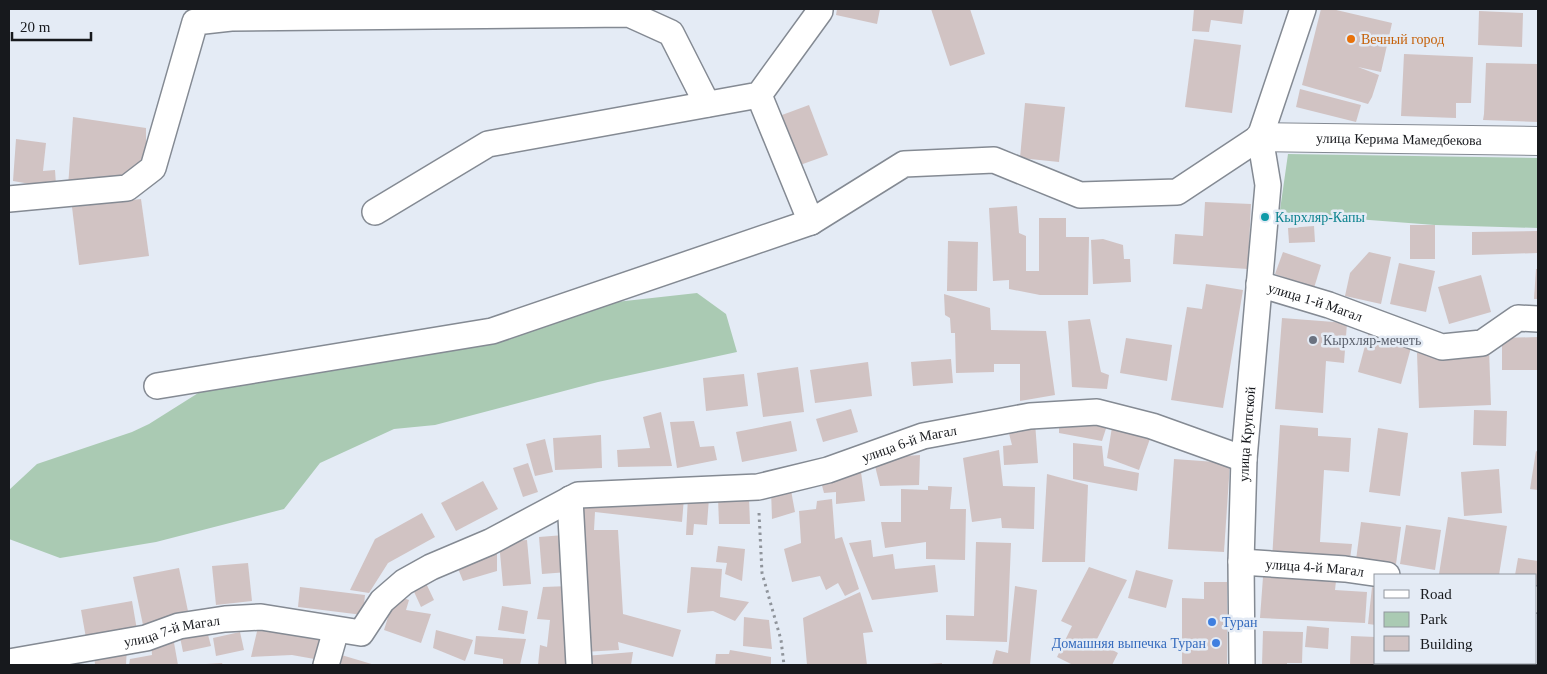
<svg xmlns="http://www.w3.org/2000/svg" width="1547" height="674" viewBox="0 0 1547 674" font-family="Georgia,serif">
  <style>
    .green { fill: #aacab3 }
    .building { fill: #d1c3c3 }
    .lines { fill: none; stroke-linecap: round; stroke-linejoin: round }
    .street-casing { stroke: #848a93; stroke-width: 28 }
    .secondary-casing { stroke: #848a93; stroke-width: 30 }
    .path { stroke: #8f949b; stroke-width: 3; stroke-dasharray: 2.5 4; stroke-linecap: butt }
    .street { stroke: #fff; stroke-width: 25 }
    .secondary { stroke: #fff; stroke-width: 28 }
    .food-dot { fill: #e8710a; stroke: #e4ebf5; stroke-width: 2 }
    .culture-dot { fill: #0f9aa8; stroke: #e4ebf5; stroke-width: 2 }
    .worship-dot { fill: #6b7280; stroke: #e4ebf5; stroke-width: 2 }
    .shop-dot { fill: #3f7fe0; stroke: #e4ebf5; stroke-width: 2 }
    .labels { text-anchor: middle; stroke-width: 5; stroke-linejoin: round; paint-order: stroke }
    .food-label { font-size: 14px; fill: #c56008; stroke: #e4ebf5; text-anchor: start }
    .street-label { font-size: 14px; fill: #17191d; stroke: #e4ebf5 }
    .culture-label { font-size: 14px; fill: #0d838f; stroke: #e4ebf5; text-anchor: start }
    .worship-label { font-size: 14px; fill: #5b616d; stroke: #e4ebf5; text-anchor: start }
    .shop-label { font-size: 14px; fill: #366cbe; stroke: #e4ebf5; text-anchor: start }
  </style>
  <rect width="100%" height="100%" fill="#e4ebf5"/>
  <!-- green -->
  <g class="green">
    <polygon points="1288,154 1538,158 1538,228 1435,225 1330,217 1279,217"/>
    <polygon points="697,293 726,314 737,352 598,382 435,425 394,429 320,463 284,509 156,542 60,558 9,539 9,490 37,464 132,432 149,424 203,390 296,376 377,336 553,309"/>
  </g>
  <!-- building -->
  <g class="building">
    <polygon points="837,9 880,9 877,24 836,15"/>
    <polygon points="931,9 970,9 985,54 950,66"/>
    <polygon points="1194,9 1244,9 1242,24 1211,20 1209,32 1192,31"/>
    <polygon points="1321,9 1332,9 1392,23 1381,72 1358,67 1379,75 1372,97 1368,104 1302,85"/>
    <polygon points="1479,11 1523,13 1522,47 1478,45"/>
    <polygon points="1194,39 1241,45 1232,113 1185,107"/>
    <polygon points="1404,54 1473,57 1471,103 1456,103 1456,118 1401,116"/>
    <polygon points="1486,63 1538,64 1538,122 1483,120 1484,114"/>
    <polygon points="1300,89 1361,105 1356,122 1296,107"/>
    <polygon points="1025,103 1065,107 1059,162 1020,158"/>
    <polygon points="809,105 828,155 800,165 782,115"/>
    <polygon points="73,117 146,128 146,169 136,177 68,187"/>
    <polygon points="16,139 46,143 43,171 55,170 56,185 42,186 13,181"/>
    <polygon points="141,199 149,256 79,265 72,207"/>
    <polygon points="1205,202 1251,204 1248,269 1173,264 1175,234 1203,236"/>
    <polygon points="1017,206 1019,233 1026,236 1026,271 1039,271 1039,218 1066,218 1066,237 1089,237 1088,295 1040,295 1009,289 1009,280 993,281 989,208"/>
    <rect x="1410" y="225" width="25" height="34"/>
    <polygon points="1314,226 1315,242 1289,243 1288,228"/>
    <polygon points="1538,231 1538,253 1472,255 1472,232"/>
    <polygon points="1103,239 1123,245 1124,259 1130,259 1131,282 1093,284 1091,240"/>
    <polygon points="948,241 978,242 977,291 947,291"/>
    <polygon points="1283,252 1321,265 1314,288 1275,274"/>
    <polygon points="1369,252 1391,257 1381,304 1345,296 1350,273"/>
    <polygon points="1399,263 1435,271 1426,312 1390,304"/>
    <polygon points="1536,269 1538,269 1538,299 1534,299"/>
    <polygon points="1481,275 1491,312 1449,324 1438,287"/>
    <polygon points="1206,284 1243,290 1223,408 1171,400 1187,307 1202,309"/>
    <polygon points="944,294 990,308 991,330 1046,331 1055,395 1020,401 1020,364 994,364 994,372 956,373 955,333 951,333 950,318 945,315"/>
    <polygon points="1282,318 1347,323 1344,363 1326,361 1323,413 1275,409"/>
    <polygon points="1090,319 1101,372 1109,375 1107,389 1072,387 1068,321"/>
    <polygon points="1369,331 1412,344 1401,384 1358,372"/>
    <polygon points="1538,337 1538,370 1502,370 1502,338"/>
    <polygon points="1126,338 1172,345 1167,381 1120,373"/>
    <polygon points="1489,349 1491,405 1419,408 1417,353"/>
    <polygon points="951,359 953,383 913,386 911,362"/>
    <polygon points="868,362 872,396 815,403 810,370"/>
    <polygon points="798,367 804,412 763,417 757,373"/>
    <polygon points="744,374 748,406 706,411 703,378"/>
    <polygon points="851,409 858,432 823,442 816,419"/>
    <polygon points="1474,410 1507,411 1506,446 1473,445"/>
    <polygon points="661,412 672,466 618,467 617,450 650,448 643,417"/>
    <polygon points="1109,419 1102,441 1059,433 1059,420"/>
    <polygon points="694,421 700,447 714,446 717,460 677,468 670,422"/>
    <polygon points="791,421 797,451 742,462 736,432"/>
    <polygon points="1113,421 1152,433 1139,470 1107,458"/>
    <polygon points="1035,422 1038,463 1004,465 1003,446 1012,445 1007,426"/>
    <polygon points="1280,425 1318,428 1318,436 1351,438 1349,472 1324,470 1320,542 1352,544 1349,567 1272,560"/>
    <polygon points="1378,428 1408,433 1400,496 1369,492"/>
    <polygon points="601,435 602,468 555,470 553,438"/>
    <polygon points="545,439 553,472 535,476 526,444"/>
    <polygon points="1073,443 1102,446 1104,466 1139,473 1137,491 1073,479"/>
    <polygon points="999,450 1003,486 1035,487 1034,529 1002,528 1001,518 972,522 963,458"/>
    <polygon points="1536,451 1538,452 1538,490 1530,489"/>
    <polygon points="920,455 919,485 880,486 873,458"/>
    <polygon points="1174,459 1230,463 1224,552 1168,549"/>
    <polygon points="528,463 538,492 523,497 513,468"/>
    <polygon points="860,465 865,501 836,504 836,492 824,493 820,478"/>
    <polygon points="1499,469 1502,513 1464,516 1461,472"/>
    <polygon points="1047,474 1088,485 1085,562 1042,562"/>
    <polygon points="483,481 498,509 456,531 441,503"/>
    <polygon points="790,485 795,512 772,519 771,490"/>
    <polygon points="928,486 952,487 950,509 966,509 965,560 926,559 926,542 885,548 881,522 901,522 901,489 928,490"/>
    <polygon points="688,497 709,498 707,525 694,524 693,535 686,535"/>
    <polygon points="684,498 682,522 595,512 594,530 618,530 623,614 681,630 673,657 618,642 619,650 583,652 579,501"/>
    <polygon points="718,498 749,498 750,524 719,524"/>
    <polygon points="832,499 835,539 842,537 859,589 845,596 838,583 826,590 820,576 792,582 784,549 801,543 799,511 816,509 817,501"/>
    <polygon points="422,513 435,537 388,563 369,593 350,590 375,539"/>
    <polygon points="1448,517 1507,526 1499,575 1450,575 1439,574"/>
    <polygon points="1361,522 1401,527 1396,564 1356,560"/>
    <polygon points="1406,525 1441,530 1435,570 1400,564"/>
    <polygon points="564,535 568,572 542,574 539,537"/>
    <polygon points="527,540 531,584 503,586 499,542"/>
    <polygon points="871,540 873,557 893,554 895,569 935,565 938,592 872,600 849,543"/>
    <polygon points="976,542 1011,543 1007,642 946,640 946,615 974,616"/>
    <polygon points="497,544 497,571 463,581 455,561"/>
    <polygon points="718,546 745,549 742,581 725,574 727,563 716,562"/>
    <polygon points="1518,558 1538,561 1538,596 1536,595 1536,575 1515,575"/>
    <polygon points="248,563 252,601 216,605 212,566"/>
    <polygon points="691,567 722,569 720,597 749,602 735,621 713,611 687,613"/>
    <polygon points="1089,567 1127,580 1096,641 1118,653 1112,665 1073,665 1057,657 1072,626 1061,621"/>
    <polygon points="179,568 189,616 143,625 133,577"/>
    <polygon points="1136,570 1173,580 1166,608 1128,598"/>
    <polygon points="423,577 434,600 421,607 410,583"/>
    <polygon points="1263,577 1336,581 1335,590 1367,592 1365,623 1260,618"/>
    <polygon points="1204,582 1227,582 1227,665 1182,665 1182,598 1204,599"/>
    <polygon points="570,586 576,665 538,665 540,645 547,647 550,620 537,619 543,587"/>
    <polygon points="1015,586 1037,590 1030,665 992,665 996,650 1008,653"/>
    <polygon points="300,587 365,595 363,615 298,607"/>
    <polygon points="1372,587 1376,588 1376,625 1368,624"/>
    <polygon points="860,592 873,632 863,633 867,665 837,664 807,665 803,618"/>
    <polygon points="395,595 409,600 406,610 431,614 421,643 384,630"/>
    <polygon points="132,601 137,630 86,638 81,610"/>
    <polygon points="502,606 528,611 524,634 498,630"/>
    <polygon points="744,617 769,620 772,649 743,646"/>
    <polygon points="1307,626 1329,628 1328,649 1305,647"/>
    <polygon points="206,627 211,646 183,652 179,632"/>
    <polygon points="258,627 327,635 320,660 292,655 251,657"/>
    <polygon points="436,630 473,640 465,661 433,648"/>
    <polygon points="1263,631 1303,632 1302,663 1287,663 1287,665 1262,665"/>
    <polygon points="240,632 244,650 216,656 213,638"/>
    <polygon points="476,636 526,639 520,665 503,665 503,659 474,654"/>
    <polygon points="1351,636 1376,637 1376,663 1389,663 1389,665 1350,665"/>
    <polygon points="173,637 178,665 129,665 130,659 152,655 151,642"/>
    <polygon points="127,646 126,665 95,665 94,652"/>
    <polygon points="730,650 771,657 771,665 715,665 716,654 729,654"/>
    <polygon points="633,652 631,665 586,665 585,656"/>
    <polygon points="338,654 375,665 335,665"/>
    <polygon points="222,663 223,665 206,665 206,664"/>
    <polygon points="942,663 942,665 929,665 928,664"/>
  </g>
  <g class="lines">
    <defs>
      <g id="street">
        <polyline points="759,95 811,222"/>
        <polyline points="9,199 127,188 153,168 195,22 231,18 629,14 671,33 707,104"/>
        <polyline points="375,212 488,144 759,95 820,11 820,9"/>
        <path id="s1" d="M1259,284l70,21 113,42 40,-4 36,-25 20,1"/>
        <polyline points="157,386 492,331 811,222 904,164 994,160 1080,195 1177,192 1260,137"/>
        <polyline points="570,499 579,665"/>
        <path id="s2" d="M1241,562l104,7 42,6"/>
        <polyline points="1536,599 1538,600"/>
        <path id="s3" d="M9,662l137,-24 33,-12 46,-7 36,-2 100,16 21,-32 22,-19 27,-15 59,-25 88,-47 180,-8 70,-17 95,-34 107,-20 67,-4 55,14 92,33"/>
        <polyline points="326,665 336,630"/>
        <path id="s4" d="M1242,665l-1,-103 3,-103 24,-274 -8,-48 43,-128"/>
      </g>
      <g id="secondary">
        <path id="s5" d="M1260,137l278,4"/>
      </g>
    </defs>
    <!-- street casing -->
    <use href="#street" class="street-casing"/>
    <!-- secondary casing -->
    <use href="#secondary" class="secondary-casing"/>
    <!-- path -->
    <polyline class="path" points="759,513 762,573 781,640 784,665"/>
    <!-- street -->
    <use href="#street" class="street"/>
    <!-- secondary -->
    <use href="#secondary" class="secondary"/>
  </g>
  <!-- markers -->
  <circle class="food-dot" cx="1351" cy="39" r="5"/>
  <circle class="culture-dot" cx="1265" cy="217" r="5"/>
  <circle class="worship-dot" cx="1313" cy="340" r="5"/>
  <g class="shop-dot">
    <circle cx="1212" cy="622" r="5"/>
    <circle cx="1216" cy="643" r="5"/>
  </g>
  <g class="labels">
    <!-- food labels -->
    <g class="food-label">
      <text x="1361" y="44">Вечный город</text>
    </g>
    <!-- street labels -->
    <g class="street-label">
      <text dy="5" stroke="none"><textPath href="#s5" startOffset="139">улица Керима Мамедбекова</textPath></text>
      <text dy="5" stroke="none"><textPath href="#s1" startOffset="59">улица 1-й Магал</textPath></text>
      <text dy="5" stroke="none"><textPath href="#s4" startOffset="231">улица Крупской</textPath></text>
      <text dy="5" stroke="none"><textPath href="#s3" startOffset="958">улица 6-й Магал</textPath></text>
      <text dy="5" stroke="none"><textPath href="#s2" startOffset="74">улица 4-й Магал</textPath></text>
      <text dy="5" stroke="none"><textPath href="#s3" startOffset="166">улица 7-й Магал</textPath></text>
    </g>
    <!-- culture labels -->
    <g class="culture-label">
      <text x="1275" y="222">Кырхляр-Капы</text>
    </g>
    <!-- worship labels -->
    <g class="worship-label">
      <text x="1323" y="345">Кырхляр-мечеть</text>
    </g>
    <!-- shop labels -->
    <g class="shop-label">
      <text x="1222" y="627">Туран</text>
      <text x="1206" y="648" text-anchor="end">Домашняя выпечка Туран</text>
    </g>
  </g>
  <!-- border -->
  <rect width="1547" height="674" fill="none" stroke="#17191d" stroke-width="20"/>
  <!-- legend -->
  <rect x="1374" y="574" width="162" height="90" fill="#e4ebf5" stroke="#92979f"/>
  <rect x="1384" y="590" width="25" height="8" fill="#ffffff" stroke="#92979f"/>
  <text x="1420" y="599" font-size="15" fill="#17191d">Road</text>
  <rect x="1384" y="612" width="25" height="15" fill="#aacab3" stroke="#92979f"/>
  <text x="1420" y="624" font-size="15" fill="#17191d">Park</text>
  <rect x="1384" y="636" width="25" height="15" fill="#d1c3c3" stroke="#92979f"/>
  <text x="1420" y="649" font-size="15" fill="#17191d">Building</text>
  <!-- scale -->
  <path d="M12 32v8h79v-8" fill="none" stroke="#17191d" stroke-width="2.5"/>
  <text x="20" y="32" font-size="15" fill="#17191d" stroke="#e4ebf5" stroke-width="4" paint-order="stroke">20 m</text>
</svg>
